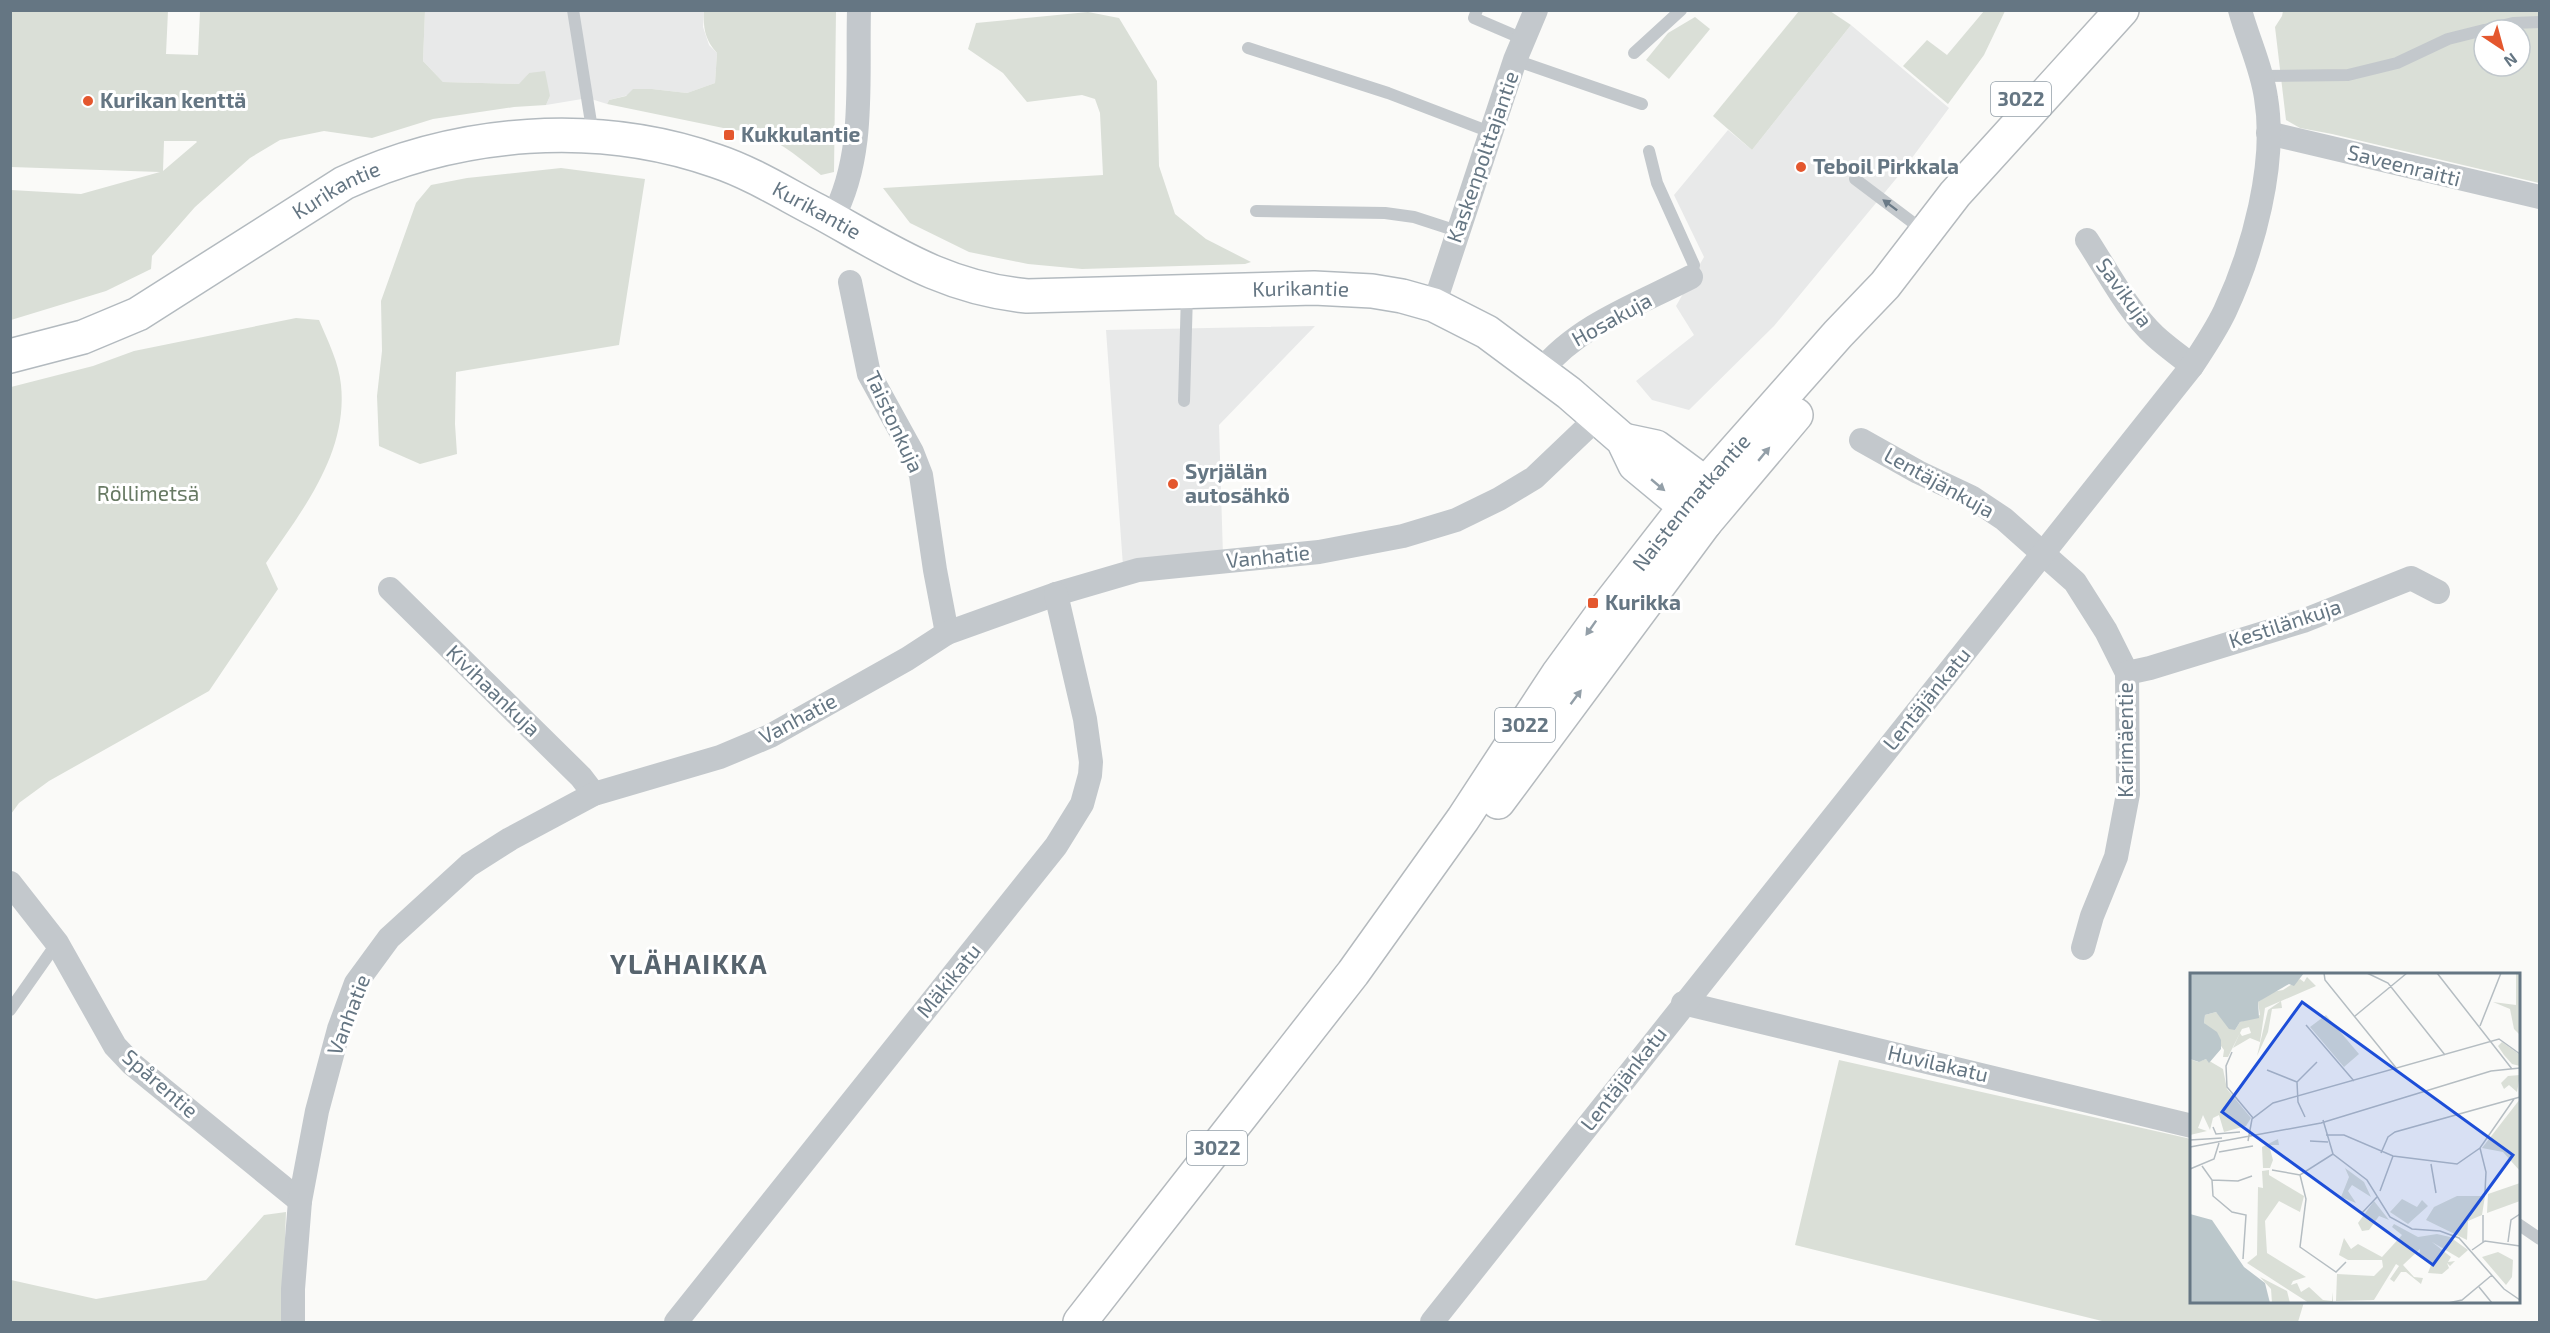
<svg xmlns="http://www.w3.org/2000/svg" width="2550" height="1333" viewBox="0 0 2550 1333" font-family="'Exo 2',sans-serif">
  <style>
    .built { fill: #e8e9e9 }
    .green { fill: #dadfd7; fill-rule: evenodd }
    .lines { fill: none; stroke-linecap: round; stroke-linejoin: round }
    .secondary-casing { stroke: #b3babf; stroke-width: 36 }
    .primary-casing { stroke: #b5babe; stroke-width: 36 }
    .lane { stroke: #c3c8cc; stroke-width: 12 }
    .street { stroke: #c3c8cc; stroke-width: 24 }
    .secondary { stroke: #fff; stroke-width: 33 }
    .primary { stroke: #fff; stroke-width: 33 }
    .oneway { fill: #6a7a87 }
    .oneway2 { fill: #939fa8 }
    .poi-dot { fill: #e4572e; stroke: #fff; stroke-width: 2 }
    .labels { text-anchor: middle; stroke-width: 6; stroke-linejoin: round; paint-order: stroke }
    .shield { fill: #fff; stroke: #939fa8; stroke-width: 1.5 }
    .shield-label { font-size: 20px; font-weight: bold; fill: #657683 }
    .poi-label { font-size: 21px; font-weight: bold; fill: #657683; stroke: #fff; text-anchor: start }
    .street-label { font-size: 21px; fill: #657683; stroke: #fff }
    .park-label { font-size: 21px; fill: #687a64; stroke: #fff }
    .district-label { font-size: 27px; font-weight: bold; letter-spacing: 1.5px; fill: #57646e; stroke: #fff }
    .inset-road { fill: none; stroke: #b5bdc2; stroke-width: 1.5 }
    .view { fill: #1d4ed8; fill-opacity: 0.15; stroke: #1d4ed8; stroke-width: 3 }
    .inset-edge { fill: none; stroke: #657683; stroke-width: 3 }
  </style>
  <rect width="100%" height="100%" fill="#fafaf8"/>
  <!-- built -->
  <g class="built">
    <polygon points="425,10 704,11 703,27 709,45 717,53 715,83 687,93 652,89 609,100 607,104 588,98 546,105 550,96 529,73 520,84 443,82 423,61"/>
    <polygon points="1851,25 1949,108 1900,174 1774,326 1689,410 1652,400 1636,381 1694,335 1676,306 1704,257 1674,195 1728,130 1752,150"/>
    <polygon points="1315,326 1219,425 1223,556 1123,566 1106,330"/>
  </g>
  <!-- green -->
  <g class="green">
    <path d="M10,11h158l-2,43 32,1 2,-44h225l-2,50 20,21 76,2 10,-11 16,-2 5,25 -4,9 -32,2 -81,12 -61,19 -48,-7 -44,9 -30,18 -55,49 -43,49 -1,13 -45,22 -95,29v-130l70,4 79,-22 -149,-5zM164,141h32l1,1 -34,29z"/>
    <path d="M704,11h132l-2,161 -13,3c-27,-21 -53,-45 -88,-45l-126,-26 2,-4 17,-4 7,-7h19l35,4 28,-10 2,-30c-12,-13 -14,-25 -13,-42z"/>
    <polygon points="1799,11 1830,11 1851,25 1752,150 1713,116"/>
    <polygon points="1984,11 2005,11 1984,55 1948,104 1903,66 1927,40 1947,55"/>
    <path d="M2283,11h256v172l-207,-49 -32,-6 -14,-8 -11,-93 7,-11zM2484,30h36v36h-36z"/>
    <polygon points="1088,12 1119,18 1157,81 1159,166 1175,214 1206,239 1251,262 1245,264 1082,269 1028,264 969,252 910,223 883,188 1103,175 1100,113 1095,99 1082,95 1027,102 1003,73 968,49 976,23"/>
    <polygon points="1695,17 1710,29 1669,79 1646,60 1668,33"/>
    <polygon points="561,168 645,179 619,345 456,372 455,424 457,454 420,464 379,446 377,396 382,351 381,301 416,203 431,185 467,178"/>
    <path d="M296,318l23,2c9,21 20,43 22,65 7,68 -39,126 -75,178l12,26 -69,102 -160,90 -30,22 -8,11v-427l82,-21 41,-15z"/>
    <polygon points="1839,1060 2191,1139 2192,1302 2304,1302 2298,1322 2106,1322 1795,1245"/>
    <polygon points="286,1212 282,1322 11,1322 11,1280 96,1299 206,1280 264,1215"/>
  </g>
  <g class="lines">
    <defs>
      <g id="secondary">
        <path id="s1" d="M10,356l73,-19 55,-23 206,-131c115,-53 252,-64 372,-22 36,12 69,33 102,50 71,39 125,77 209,85l287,-8 58,3 30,5 32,9 53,27 82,61 54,47 12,25 70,58"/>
        <polyline points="1623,440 1656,447 1725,498"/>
      </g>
      <g id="primary">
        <polyline points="1498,802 1705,523 1796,415"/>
        <path id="s2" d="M1080,1322l273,-349 110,-154 95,-145 46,-63 81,-104 153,-173 47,-49 70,-91 167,-184"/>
      </g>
    </defs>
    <!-- secondary casing -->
    <use href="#secondary" class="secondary-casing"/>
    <!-- primary casing -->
    <use href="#primary" class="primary-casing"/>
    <!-- lane -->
    <g class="lane">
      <polyline points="573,10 593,135"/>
      <polyline points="1477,10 1474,18 1523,39"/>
      <polyline points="2485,30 2513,23 2540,22"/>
      <polyline points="1248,48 1388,93 1490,132"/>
      <polyline points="1634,53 1681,10"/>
      <polyline points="1515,60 1642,104"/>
      <polyline points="2260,76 2348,75 2397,63 2448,39 2484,30"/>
      <polyline points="1649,151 1657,183 1694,265 1691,277"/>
      <polyline points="1855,179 1924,231"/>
      <polyline points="1256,211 1385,213 1414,217 1457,231"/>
      <polyline points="1184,401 1187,293"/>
      <polyline points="10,1010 57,943"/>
      <polyline points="2518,1224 2540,1239"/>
    </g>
    <!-- street -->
    <g class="street">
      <polyline points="2268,133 2540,197"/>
      <path d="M832,219c34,-62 25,-139 27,-209"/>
      <path d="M2087,240c21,32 40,70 68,96 12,11 25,20 37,30"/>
      <polyline points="850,282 869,374 912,452 921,475 935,570 947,633"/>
      <polyline points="1434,305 1515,60 1536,10"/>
      <path d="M1541,371c37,-46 98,-67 150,-94"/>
      <polyline points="1861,440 1918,472 1971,497 2004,519 2075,582 2106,631 2127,673 2128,794 2116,857 2092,916 2083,948"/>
      <polyline points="390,589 581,777 594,794"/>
      <polyline points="2127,673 2150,668 2303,621 2411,578 2438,592"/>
      <polyline points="10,883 57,943 115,1046 132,1064 300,1201"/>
      <polyline points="1683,1003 2192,1126"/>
      <polyline points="293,1322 293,1289 300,1201 317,1111 339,1029 356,983 389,938 469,865 510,839 594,794 720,757 770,736 907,659 947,633 1056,594 1138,570 1319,552 1403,536 1456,520 1499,499 1534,478 1598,417"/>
      <polyline points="676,1322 1056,846 1082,804 1090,775 1091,762 1085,719 1056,594"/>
      <path d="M1432,1322l760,-956c12,-18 24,-36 33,-55 28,-60 52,-147 41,-213 -4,-30 -18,-58 -26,-88"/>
    </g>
    <!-- secondary -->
    <use href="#secondary" class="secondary"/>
    <!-- primary -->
    <use href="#primary" class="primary"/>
  </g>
  <!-- one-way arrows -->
  <defs><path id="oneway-solid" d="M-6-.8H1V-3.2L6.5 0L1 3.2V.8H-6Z" transform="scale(1.5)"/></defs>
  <use class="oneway" href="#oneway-solid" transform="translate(1890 205) rotate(-143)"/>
  <g class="oneway2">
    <use href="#oneway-solid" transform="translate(1764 454) rotate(-50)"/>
    <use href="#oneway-solid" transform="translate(1658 485) rotate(40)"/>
    <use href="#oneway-solid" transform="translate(1591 628) rotate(125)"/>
    <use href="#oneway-solid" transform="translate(1576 697) rotate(-53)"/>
  </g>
  <!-- markers -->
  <g class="poi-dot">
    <circle cx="88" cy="101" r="6"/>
    <rect x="723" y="129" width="12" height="12" rx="3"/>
    <circle cx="1801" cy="167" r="6"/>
    <circle cx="1173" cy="484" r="6"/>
    <rect x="1587" y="597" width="12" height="12" rx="3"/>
  </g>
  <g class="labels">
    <!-- shield labels -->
    <g class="shield">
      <rect x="1991" y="82" width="60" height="34" rx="4.5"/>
      <rect x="1495" y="708" width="60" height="34" rx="4.5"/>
      <rect x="1187" y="1131" width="60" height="34" rx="4.5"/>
    </g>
    <g class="shield-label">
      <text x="2021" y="106">3022</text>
      <text x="1525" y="732">3022</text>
      <text x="1217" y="1155">3022</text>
    </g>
    <!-- poi labels -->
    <g class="poi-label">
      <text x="100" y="108">Kurikan kenttä</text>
      <text x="741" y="142">Kukkulantie</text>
      <text x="1813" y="174">Teboil Pirkkala</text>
      <text x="1185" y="479">Syrjälän<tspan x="1185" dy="24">autosähkö</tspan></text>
      <text x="1605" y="610">Kurikka</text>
    </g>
    <!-- street labels -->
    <g class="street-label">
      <text transform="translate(1483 157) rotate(-71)" y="7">Kaskenpolttajantie</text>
      <text transform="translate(2404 166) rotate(14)" y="7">Saveenraitti</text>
      <text dy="7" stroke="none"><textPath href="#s1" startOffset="369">Kurikantie</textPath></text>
      <text dy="7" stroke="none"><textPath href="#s1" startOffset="873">Kurikantie</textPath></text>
      <text dy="7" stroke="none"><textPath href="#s1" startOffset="1376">Kurikantie</textPath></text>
      <text transform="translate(2124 293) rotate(54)" y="7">Savikuja</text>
      <text transform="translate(1612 320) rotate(-29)" y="7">Hosakuja</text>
      <text transform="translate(894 422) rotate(65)" y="7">Taistonkuja</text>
      <text transform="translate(1939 483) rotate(29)" y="7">Lentäjänkuja</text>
      <text dy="7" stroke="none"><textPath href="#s2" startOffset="1023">Naistenmatkantie</textPath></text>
      <text transform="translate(1268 557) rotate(-6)" y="7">Vanhatie</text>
      <text transform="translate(2285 624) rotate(-18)" y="7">Kestilänkuja</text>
      <text transform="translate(493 691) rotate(44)" y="7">Kivihaankuja</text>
      <text transform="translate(1927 699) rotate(-51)" y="7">Lentäjänkatu</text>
      <text transform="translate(798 719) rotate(-28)" y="7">Vanhatie</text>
      <text transform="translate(2126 740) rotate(-90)" y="7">Karimäentie</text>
      <text transform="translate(949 981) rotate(-51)" y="7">Mäkikatu</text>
      <text transform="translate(349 1015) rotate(-69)" y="7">Vanhatie</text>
      <text transform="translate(1938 1064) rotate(13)" y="7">Huvilakatu</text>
      <text transform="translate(1624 1079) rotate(-52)" y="7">Lentäjänkatu</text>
      <text transform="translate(160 1084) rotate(41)" y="7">Spårentie</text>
    </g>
    <!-- park labels -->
    <g class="park-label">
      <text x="148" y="501">Röllimetsä</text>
    </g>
    <!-- district labels -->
    <g class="district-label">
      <text x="689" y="974">YLÄHAIKKA</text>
    </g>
  </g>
  <!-- overview -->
  <g transform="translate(2190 973)">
    <rect width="330" height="330" fill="#fafaf8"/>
    <path d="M326,0h4v62l-6,-6 -4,-20 -17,-7 23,3zM117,4l9,9 -51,22 -5,34 -10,-4 -17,10 7,-15 2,3 9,-3 -2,-6 -7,2 -14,28h-5l1,-7 -20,-27 1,-8 11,-3 19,18 5,-8 20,-7 -2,-13 14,-10 11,-2 17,-11 4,3zM91,28l1,7 -10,1 -4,23 -11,24 11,-46zM136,42l33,39 -15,13 -34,-40zM312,69l18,13v11l-8,-2 -8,-9 -6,-9zM0,86l8,3 8,-3 17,10 4,20 24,29 -5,8 -22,6 -5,-17 -6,3 -3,12 -7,-15 -5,13 9,3 -17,4zM330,102l-3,17 -8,-7 -5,4 -3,-6 7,-7zM330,126v72l-17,-19 -21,-4zM88,166l1,6h-10l4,15 -3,8h-7l-1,-21zM155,195l19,14 7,15 -19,-12 -4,6 8,12 -15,-6 8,-20zM79,197v5l35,21 -4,16 -21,-11 -14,20 2,32 39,24 -13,4 -2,4 6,-2 4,9 8,-5 14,13 9,1 1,-9v11h-24l-62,-40 10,-8 1,-68 5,1 -1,-17zM330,210v18l-33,12 1,-19zM267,223h28l-3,19 -14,6 -1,19 -41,-20 8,-13zM212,226l15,8 5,-7 6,6 -20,18 -18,-12zM184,228l15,19 -10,-4 -10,14 -7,1 -4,-8zM204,251l24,13 19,-3 13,3 18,13 -9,8 -27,-16 19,15 -3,5 7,-1 -5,5 -3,-3 2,5 -7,6 -14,-1 3,-8 -12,-9 1,-7 -17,16 11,12 9,1 -2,6 -15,-12h-5l-7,10 -4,-3 9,-13 -3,-2 -22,36 -38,1 1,-27 37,2 9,-9 -1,-7h-34l-9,-5 5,-17 7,11 7,-5 24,13 20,-22 -10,-8zM308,279l15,8 -1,17 -6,8 -24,-28zM70,304l27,14 3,12h-18l-1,-14z" fill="#dadfd7"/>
    <path d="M0,0h114l-10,13 -5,-2 -31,18 1,16 -19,4 -5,8 -6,-1 -13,-17 -11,3 -1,8 13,9 4,8v9l-12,14 -3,-4 -7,3 -9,-3zM0,241l22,6 32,47 21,16 5,20h-80z" fill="#bbc7cb"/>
    <path class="inset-road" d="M134,0l1,7 72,89M177,0l21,10 57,72M247,0l75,96M165,43l52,-43M116,52l48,56M290,53l21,-53M42,79l-6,14 1,21 26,31M77,97l30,12M115,144l-7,-15 -1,-20 20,-20M133,147l10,34 34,26 23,37 22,12 28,2 19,7 45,51 16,11M23,154l3,7 24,-2M136,162h18l49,21 64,8 23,-16 34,-49M0,167l32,-2M58,168l4,-22 21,-16 226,-64 21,15M120,168l18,1M0,174l131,-24 170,-52 29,-3M290,175l6,24 -1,20M29,179l34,-6M191,180l7,-16 7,-5 125,-35M241,191l5,29M12,193l10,14 1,16 19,16 14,3 -3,44M0,196l24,-10 5,-16M82,197l28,5 33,-21M110,202l6,24 -6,48 36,25 10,-10M22,207l26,1 14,-5M190,218l13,-35M171,241l16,-17M293,269v-27M318,269l3,-22 9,-6M282,277l13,-9 35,5M289,314l13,16M258,330l14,-3 30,-25"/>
    <path class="view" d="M112,29l211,153 -80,110 -211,-153z"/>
    <rect width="330" height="330" class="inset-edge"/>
  </g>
  <!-- border -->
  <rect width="2550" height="1333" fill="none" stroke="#657683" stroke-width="24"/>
  <!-- north arrow -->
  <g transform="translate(2502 48) rotate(144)"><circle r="28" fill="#ffffff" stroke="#c1c8cd" stroke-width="1.5"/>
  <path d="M0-4.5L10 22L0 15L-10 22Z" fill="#e4572e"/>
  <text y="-9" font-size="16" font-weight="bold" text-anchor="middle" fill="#657683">N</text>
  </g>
</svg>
